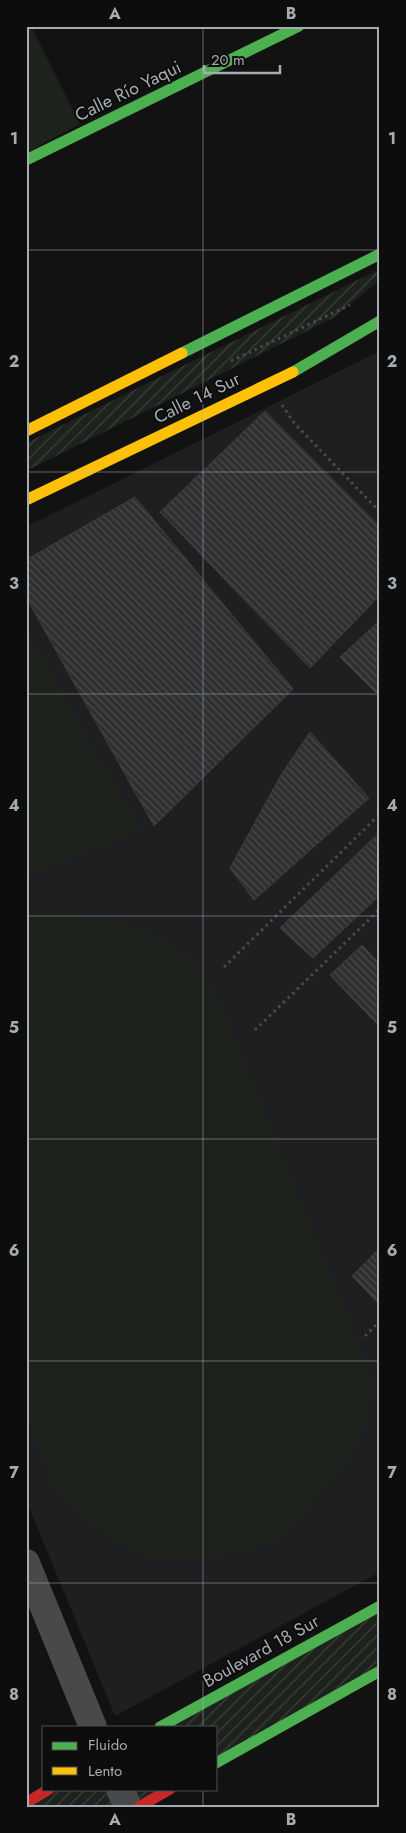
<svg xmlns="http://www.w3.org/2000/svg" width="406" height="1833" viewBox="0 0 406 1833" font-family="Jost,sans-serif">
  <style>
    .built { fill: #1f1f21 }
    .park { fill: #1d221d }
    .garden { fill: url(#garden-furrows) }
    .building { fill: url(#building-back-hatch); stroke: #3b3d3f }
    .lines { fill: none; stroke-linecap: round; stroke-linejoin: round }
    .path { stroke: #484a4c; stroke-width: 3; stroke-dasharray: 2.5 4; stroke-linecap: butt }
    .street { stroke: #47494b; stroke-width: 28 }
    .fast { stroke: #4caf50; stroke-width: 11 }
    .slow { stroke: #ffc107; stroke-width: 11 }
    .jam { stroke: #c62828; stroke-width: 11 }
    .grid { fill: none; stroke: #a5acb2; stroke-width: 1; stroke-opacity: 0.55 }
    .labels { text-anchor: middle; stroke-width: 4; stroke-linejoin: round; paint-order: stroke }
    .street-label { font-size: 18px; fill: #a5acb2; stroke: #0d0d0e }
    .neatline { fill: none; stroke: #a5acb2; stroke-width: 2 }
    .grid-label { font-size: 16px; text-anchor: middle; font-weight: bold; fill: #a5acb2 }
  </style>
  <defs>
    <pattern id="garden-furrows" width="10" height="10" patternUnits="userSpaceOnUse" patternTransform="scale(1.25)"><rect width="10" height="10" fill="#1d221d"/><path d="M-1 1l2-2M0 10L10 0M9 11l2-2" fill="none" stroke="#3b3f3b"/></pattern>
    <pattern id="building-back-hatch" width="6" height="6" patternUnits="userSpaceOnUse" patternTransform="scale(1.25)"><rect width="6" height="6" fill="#2e2f30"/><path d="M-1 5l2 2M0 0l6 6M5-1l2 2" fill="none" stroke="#494a4c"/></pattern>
  </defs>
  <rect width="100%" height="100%" fill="#121213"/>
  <!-- built -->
  <polygon class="built" points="380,351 380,1572 115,1716 26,1500 26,527"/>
  <!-- park -->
  <g class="park">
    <polygon points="26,26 31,26 80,124 26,153"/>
    <polygon points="26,630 141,830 26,877"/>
    <polygon points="26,913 69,914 114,919 153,933 189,956 214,988 374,1383 365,1425 349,1457 332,1482 282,1536 253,1550 186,1560 150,1559 113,1541 83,1519 56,1491 26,1416"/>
  </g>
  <!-- garden -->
  <g class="garden">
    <polygon points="380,269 380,280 333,318 26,471 26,443"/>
    <polygon points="380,1604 380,1671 216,1763 216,1727 159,1727"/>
    <polygon points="49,1789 170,1789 139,1807 26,1807"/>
  </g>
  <!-- building -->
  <g class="building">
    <polygon points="265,411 380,527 380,595 310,668 160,512"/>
    <polygon points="135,497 293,689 154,826 26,597 26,560"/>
    <polygon points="380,620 380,697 340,657"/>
    <polygon points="310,732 369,798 254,900 230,868 281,775"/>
    <polygon points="380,832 380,895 313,958 280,928"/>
    <polygon points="362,945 380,964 380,1027 330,975"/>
    <polygon points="380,1248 380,1301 378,1303 352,1276"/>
  </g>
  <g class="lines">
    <!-- path -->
    <g class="path">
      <polyline points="231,361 350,305"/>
      <polyline points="282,405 295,424 380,512"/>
      <polyline points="224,967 380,814"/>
      <polyline points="255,1030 380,909"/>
      <polyline points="365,1336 380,1321"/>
    </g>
    <!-- street -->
    <g class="street">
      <polyline points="26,1563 93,1727"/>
      <polyline points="120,1789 128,1807"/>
    </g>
    <!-- fast -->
    <g class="fast">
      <polyline points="26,160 299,26"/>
      <polyline points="182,353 380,254"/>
      <polyline points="293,372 380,321"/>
      <polyline points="160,1727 380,1606"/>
      <polyline points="216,1763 380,1671"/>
    </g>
    <!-- slow -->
    <g class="slow">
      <polyline points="26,431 182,353"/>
      <polyline points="26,500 293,372"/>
    </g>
    <!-- jam -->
    <g class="jam">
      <polyline points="26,1803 49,1789"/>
      <polyline points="139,1807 170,1789"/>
    </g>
  </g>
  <!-- grid -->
  <path class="grid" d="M203,26v1701M26,250h354M26,472h354M26,694h354M26,916h354M26,1139h354M26,1361h354M26,1583h354M203,1789v18"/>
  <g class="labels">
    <!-- street labels -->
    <g class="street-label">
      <text transform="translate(128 91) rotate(-26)" y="6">Calle Río Yaqui</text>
      <text transform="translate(197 398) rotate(-26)" y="6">Calle 14 Sur</text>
      <text transform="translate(261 1651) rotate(-29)" y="6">Boulevard 18 Sur</text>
    </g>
  </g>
  <!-- border -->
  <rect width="406" height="1833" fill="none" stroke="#0d0d0e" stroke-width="55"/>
  <!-- legend -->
  <rect x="42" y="1726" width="175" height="65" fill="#0d0d0e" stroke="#4a4d50"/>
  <rect x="52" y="1742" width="25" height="8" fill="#4caf50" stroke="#4a4d50"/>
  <text x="88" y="1750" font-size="15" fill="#a5acb2">Fluido</text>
  <rect x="52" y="1767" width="25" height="8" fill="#ffc107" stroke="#4a4d50"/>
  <text x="88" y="1776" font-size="15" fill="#a5acb2">Lento</text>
  <!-- scale -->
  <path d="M204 65v8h76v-8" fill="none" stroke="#a5acb2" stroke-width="2.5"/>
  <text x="211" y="65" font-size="15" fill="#a5acb2" stroke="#0d0d0e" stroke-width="4" paint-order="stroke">20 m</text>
  <rect x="28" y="28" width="350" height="1778" class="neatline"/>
  <g class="grid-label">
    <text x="115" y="19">A</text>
    <text x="291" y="19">B</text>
    <text x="14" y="144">1</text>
    <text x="392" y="144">1</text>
    <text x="14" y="367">2</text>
    <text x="392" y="367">2</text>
    <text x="14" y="589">3</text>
    <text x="392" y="589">3</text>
    <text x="14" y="811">4</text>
    <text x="392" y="811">4</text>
    <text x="14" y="1033">5</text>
    <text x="392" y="1033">5</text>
    <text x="14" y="1256">6</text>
    <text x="392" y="1256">6</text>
    <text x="14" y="1478">7</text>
    <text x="392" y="1478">7</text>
    <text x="14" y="1700">8</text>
    <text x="392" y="1700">8</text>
    <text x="115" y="1825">A</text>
    <text x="291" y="1825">B</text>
  </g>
</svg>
